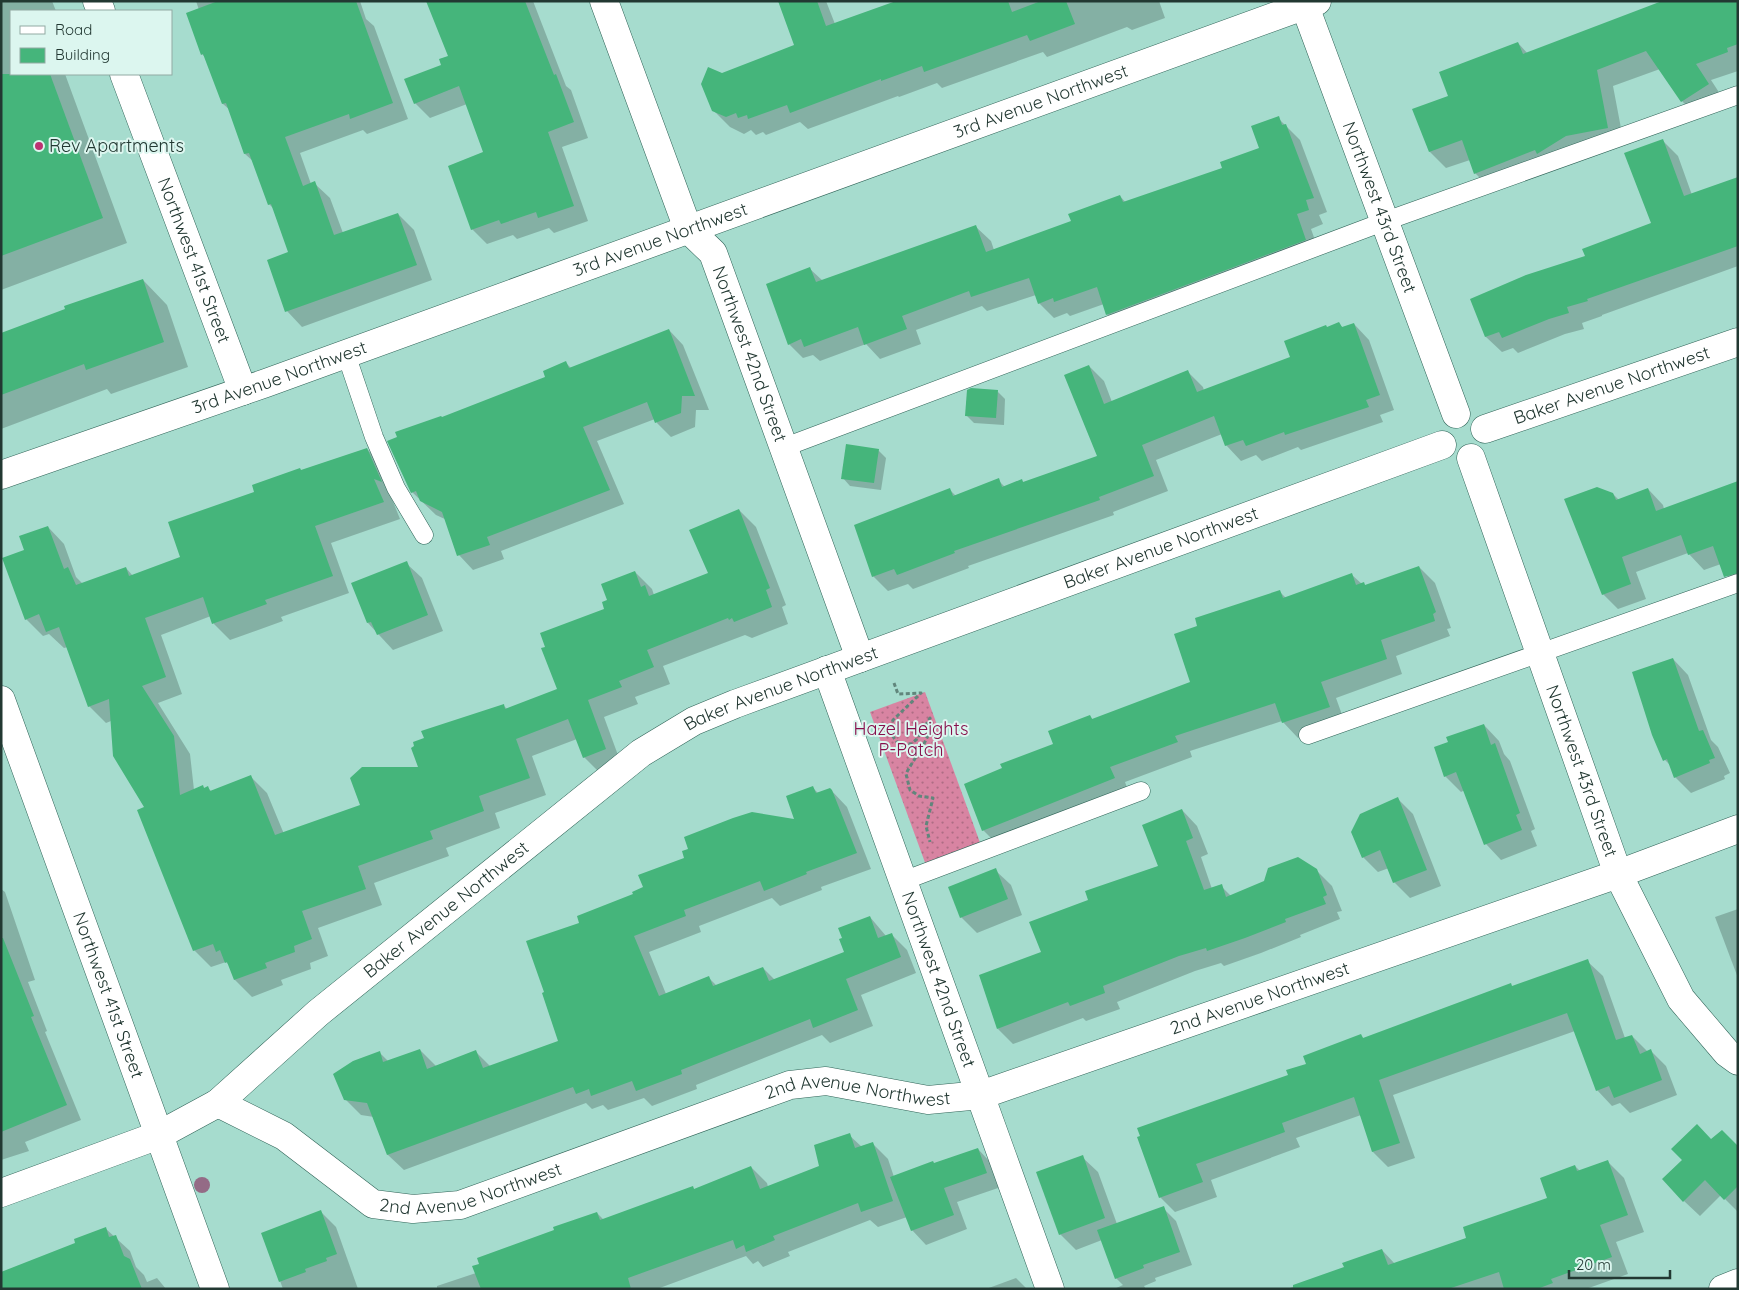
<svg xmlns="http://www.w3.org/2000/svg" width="1739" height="1290" viewBox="0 0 1739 1290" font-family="Quicksand,sans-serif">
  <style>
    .grass { fill: url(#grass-dots) }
    .shadow { fill: #0003 }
    .building { fill: #45b57b }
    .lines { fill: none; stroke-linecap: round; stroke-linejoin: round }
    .lane-casing { stroke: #2f6357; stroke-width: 19 }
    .street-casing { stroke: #2f6357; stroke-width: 29 }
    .secondary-casing { stroke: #2f6357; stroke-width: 29 }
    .path { stroke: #61867c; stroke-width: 3; stroke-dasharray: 4 2.5; stroke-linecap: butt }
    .lane { stroke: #fff; stroke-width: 18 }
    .street { stroke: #fff; stroke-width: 28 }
    .secondary { stroke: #fff; stroke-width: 28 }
    .tree { fill: #946b86 }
    .poi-dot { fill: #bc3372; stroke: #dcf6ef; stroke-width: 2 }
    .labels { text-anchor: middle; stroke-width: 4; stroke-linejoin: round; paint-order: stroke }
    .street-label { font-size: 18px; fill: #223832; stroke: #dcf6ef }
    .poi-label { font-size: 18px; fill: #223832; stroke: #dcf6ef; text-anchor: start }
    .park-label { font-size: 18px; fill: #860e4b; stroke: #dcf6ef }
  </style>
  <defs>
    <pattern id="grass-dots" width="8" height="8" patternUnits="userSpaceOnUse" patternTransform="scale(1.25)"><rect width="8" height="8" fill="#d884a2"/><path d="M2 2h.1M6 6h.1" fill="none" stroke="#af6d85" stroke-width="1.8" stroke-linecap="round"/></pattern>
  </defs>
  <rect width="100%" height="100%" fill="#a6dcce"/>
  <!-- grass -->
  <polygon class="grass" points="925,692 982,848 927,868 870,712"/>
  <!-- shadow -->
  <g class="shadow">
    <polygon points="1,1 52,1 56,11 11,11 11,74 65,74 127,243 1,290"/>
    <polygon points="196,1 360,1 366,19 374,26 408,119 367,134 363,130 300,153 311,184 314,183 330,198 343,233 398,214 414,230 432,280 302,327 287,311 290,253 274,209 269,204 254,162 245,154 230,110 223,104 207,59 202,54 199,10"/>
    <polygon points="427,1 533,1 566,86 571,90 588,138 562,147 588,221 554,233 549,228 517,239 513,235 487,244 472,229 485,153 467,104 430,118 415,103 449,56"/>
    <polygon points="785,1 826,1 835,24 895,3 895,1 1159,1 1165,18 1132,30 1127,27 1047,57 1043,52 942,88 937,83 899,97 898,96 808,129 800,122 766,135 763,132 756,135 751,130 744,134 730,127 713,110 722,75 796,46"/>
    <polygon points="1738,1 1738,71 1711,80 1724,100 1698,118 1682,101 1660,69 1613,86 1624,144 1491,189 1475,173 1470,160 1446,168 1430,152 1414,110 1449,97 1518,43 1528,54"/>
    <polygon points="1278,118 1300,140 1327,212 1319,215 1323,224 1311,229 1320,254 1122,329 1107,314 1104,304 1070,316 1067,313 1054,318 1039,303 1036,295 987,311 982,306 916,330 921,344 880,359 866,344 820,361 813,355 803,358 789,344 810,269 823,281 976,227 991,241 994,250 1072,222 1120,196 1126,203 1224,169 1261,149"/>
    <polygon points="1662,140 1678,156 1692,195 1738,179 1738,266 1602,315 1602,316 1582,323 1584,329 1565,334 1518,353 1513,348 1502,352 1486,337 1472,299 1586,257 1652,224"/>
    <polygon points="143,280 167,305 188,367 111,394 107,389 1,429 1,334"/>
    <polygon points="1339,324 1343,328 1354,324 1369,340 1394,410 1380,415 1383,422 1301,450 1298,447 1262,461 1256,455 1241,461 1226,445 1222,434 1156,460 1168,491 1113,512 1114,515 968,566 969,568 913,589 908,584 888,591 873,576 950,490 956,496 998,480 1005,487 1022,481 1024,483 1099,456 1089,366 1104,381 1112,402 1188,372 1203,387 1204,391 1291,358 1327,329"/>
    <polygon points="669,330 683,345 709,410 696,410 695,427 671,437 657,423 655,419 597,441 624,504 501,551 504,559 473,570 459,555 447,520 436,515 412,492 442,418 547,377 566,363 572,369"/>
    <polygon points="998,392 1005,399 1004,425 974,423 966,415"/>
    <polygon points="367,449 384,466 390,494 400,519 331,543 349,593 281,617 283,621 230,640 214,624 211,616 161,635 182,694 158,703 190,754 194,790 202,786 205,789 208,788 212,792 250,776 267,793 284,834 361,806 420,769 503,705 507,709 558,690 606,610 609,601 635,572 652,589 654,595 710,574 739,510 756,527 786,605 782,607 788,624 752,638 745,635 663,666 670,684 635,697 638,704 604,717 622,766 601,774 584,757 577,739 532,756 546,795 495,813 500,828 446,848 449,856 374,883 382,905 318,928 328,956 310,963 311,969 281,980 283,985 252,997 235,980 230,966 226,962 211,967 194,950 146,808 111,721 106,723 89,706 68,647 64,648 49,634 43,636 26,619 26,551 48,527 64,544 76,577 83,584 126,568 133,576 182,558 256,493 302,471"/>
    <polygon points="878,450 886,458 881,490 850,486 843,478"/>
    <polygon points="1738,483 1738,586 1723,571 1721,564 1704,570 1688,553 1636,572 1646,599 1618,609 1603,594 1613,494 1619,500 1648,489 1663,505 1664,509"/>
    <polygon points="406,563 422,578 443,631 393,650 368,623"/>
    <polygon points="1419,567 1435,583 1451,628 1447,629 1450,636 1396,656 1402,674 1336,698 1345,723 1298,738 1282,721 1190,751 1192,757 1125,782 1129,793 999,846 983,830 1003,769 1055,744 1090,716 1093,720 1191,683 1199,627 1280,592 1286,598 1352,575 1362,584 1364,584 1366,586"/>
    <polygon points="1673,659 1688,675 1711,740 1718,747 1730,773 1724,776 1725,779 1691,793 1675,777 1671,766 1665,760 1653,734"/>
    <polygon points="1484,725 1499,741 1504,754 1510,761 1535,829 1531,831 1537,846 1501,860 1486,844 1465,790 1461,792 1445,776"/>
    <polygon points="813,788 818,793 830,789 847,807 871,869 821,887 822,890 780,906 772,898 699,926 701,932 649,952 666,994 708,977 717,986 763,968 775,980 846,953 870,917 886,936 891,934 907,950 916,973 861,995 873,1026 830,1043 822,1035 696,1085 697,1089 652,1106 644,1098 608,1110 603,1105 592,1109 586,1103 404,1170 388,1155 374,1117 361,1115 345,1099 379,1052 389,1062 420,1050 436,1066 476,1052 491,1067 560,1041 581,923 635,894 796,820"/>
    <polygon points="1398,799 1413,814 1441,886 1410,898 1394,882 1389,868 1378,872 1363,857"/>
    <polygon points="1182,810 1197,826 1208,854 1201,857 1212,889 1221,886 1231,896 1316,870 1332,886 1342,911 1337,912 1340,919 1300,935 1301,937 1261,953 1224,966 1221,963 1195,971 1117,1002 1120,1009 1086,1021 1083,1018 1013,1044 998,1029 1042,953 1090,901 1160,867"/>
    <polygon points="995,870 1011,885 1022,915 977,933 961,917"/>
    <polygon points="1,889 5,892 35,980 28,982 47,1031 45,1032 81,1120 25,1142 29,1151 1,1160"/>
    <polygon points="1738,909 1738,978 1715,917"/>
    <polygon points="1587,961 1603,976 1625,1038 1632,1036 1648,1052 1651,1051 1666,1066 1677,1095 1630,1113 1620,1103 1612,1106 1597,1090 1575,1031 1393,1095 1415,1158 1388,1167 1373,1152 1361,1115 1296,1138 1300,1147 1211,1180 1217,1197 1175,1212 1160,1197 1290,1076 1307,1064 1361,1036 1364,1039"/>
    <polygon points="849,1135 862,1147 872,1143 888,1159 894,1177 978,1149 992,1164 1001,1187 957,1202 967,1229 926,1245 912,1230 907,1217 878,1227 870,1220 788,1252 790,1256 763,1267 758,1261 753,1264 746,1256 657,1289 437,1289 437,1286 476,1273 556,1231 597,1213 604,1220 692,1187 695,1190 751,1167 767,1183 768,1187 821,1167"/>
    <polygon points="1712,1141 1738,1148 1738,1212 1721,1195 1700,1216 1684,1201"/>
    <polygon points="1082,1157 1098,1172 1117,1224 1163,1208 1176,1221 1192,1265 1155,1278 1156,1281 1144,1286 1146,1289 1114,1289 1123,1285 1116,1278 1102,1240 1076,1250 1060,1234"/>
    <polygon points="1607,1161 1624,1178 1644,1232 1616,1242 1628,1274 1586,1289 1287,1289 1345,1268 1382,1250 1395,1264 1468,1238 1549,1199 1575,1166 1580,1171"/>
    <polygon points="321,1212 336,1227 358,1289 283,1289 263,1234"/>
    <polygon points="105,1228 130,1251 136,1267 144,1275 147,1282 157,1278 166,1289 1,1289"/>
    <polygon points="1016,1278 1027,1289 986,1289"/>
  </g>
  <!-- building -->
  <g class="building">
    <polygon points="218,1 356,1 393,103 350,119 349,114 285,137 303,186 315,181 334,235 398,213 417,265 285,312 267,260 288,252 271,204 268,205 249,153 244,154 226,103 222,104 203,54 201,55 186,13"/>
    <polygon points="426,1 525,1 554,75 556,74 574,122 548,132 574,206 538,218 536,212 501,224 499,220 471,230 448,166 483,152 459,86 414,104 404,79 441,65 439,59 448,56"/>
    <polygon points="778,1 817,1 826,26 896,1 1008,1 1012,12 1041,1 1066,1 1075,24 1030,41 1027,35 924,72 922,66 881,81 881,79 790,113 787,105 748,119 747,115 738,118 736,113 726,117 712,111 701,84 708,67 722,73 794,45"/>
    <polygon points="1662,1 1738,1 1738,44 1727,48 1728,52 1696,64 1709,84 1681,102 1646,51 1597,70 1608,128 1566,136 1537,154 1535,150 1474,174 1462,140 1429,152 1412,109 1448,96 1439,72 1518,42 1523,54"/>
    <polygon points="1,74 50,74 103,218 1,256"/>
    <polygon points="1279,116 1282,125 1286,124 1314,198 1306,200 1309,210 1297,214 1306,240 1106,315 1097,287 1054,302 1053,298 1038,304 1029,278 971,297 969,291 902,316 907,329 864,345 858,327 804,347 801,339 788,345 766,284 810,267 816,282 976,225 986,252 1071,221 1068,214 1120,195 1123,202 1222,168 1220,162 1259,148 1251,126"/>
    <polygon points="1663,139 1684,196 1738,177 1738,246 1587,299 1588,301 1567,307 1569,313 1549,319 1502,338 1499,332 1485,337 1470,299 1526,275 1585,256 1582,249 1651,223 1624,153"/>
    <polygon points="143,279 164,342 86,370 84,364 1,395 1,333 65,309 64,306"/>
    <polygon points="1339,322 1342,327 1354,323 1380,395 1366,400 1369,407 1285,435 1284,432 1246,446 1243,440 1225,446 1214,416 1142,445 1154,476 1099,497 1100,500 954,551 955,553 897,575 894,569 872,577 854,525 950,488 953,496 999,478 1002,487 1022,479 1023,482 1097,456 1064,375 1089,365 1104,404 1188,370 1197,392 1290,357 1284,341 1326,325 1327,327"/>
    <polygon points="669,329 695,396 682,396 681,413 655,423 647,402 583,427 610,490 487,537 490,545 457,556 442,512 420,501 416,491 411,493 387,441 397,437 395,432 441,416 442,417 545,377 543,371 566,361 569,368"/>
    <polygon points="971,388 998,390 996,418 965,416 967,390"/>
    <polygon points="846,444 879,449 874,483 841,479"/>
    <polygon points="367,448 382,482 374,479 384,502 315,526 333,576 265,600 267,604 212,624 203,597 145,618 166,677 142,686 174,736 180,795 203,785 204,788 208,786 210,791 251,775 275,835 360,805 350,778 362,767 418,767 411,748 414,746 413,742 424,738 421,731 504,704 505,709 557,689 541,648 545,647 540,633 604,609 602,602 607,600 601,584 635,571 641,587 645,585 649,596 708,573 689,530 739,509 770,588 766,590 772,607 734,622 732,618 729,620 728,618 647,650 654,667 619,681 622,687 588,700 606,749 583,758 568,719 516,739 530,778 479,796 484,811 430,831 433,839 358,866 366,889 302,911 312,939 294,946 295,952 265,963 267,968 234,980 227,962 225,963 220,950 216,952 213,944 193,951 137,810 144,807 113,756 109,699 88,707 59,627 46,632 39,614 25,620 2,558 24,550 19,536 48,526 64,569 68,567 76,585 126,567 129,576 180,557 168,522 254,492 252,485 300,468 301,470"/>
    <polygon points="1738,481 1738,573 1724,577 1713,546 1688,555 1681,535 1622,557 1631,584 1602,595 1564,499 1597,487 1613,493 1616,500 1648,488 1656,511"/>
    <polygon points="407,561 428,615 377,635 371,622 367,623 351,583"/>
    <polygon points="1419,566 1436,612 1433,614 1435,621 1381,640 1387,659 1321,682 1330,707 1282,723 1275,703 1175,736 1178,742 1110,767 1115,778 982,831 964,784 1002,768 1000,764 1053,744 1048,731 1090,715 1092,719 1190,682 1174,634 1197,626 1195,618 1280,590 1283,598 1352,573 1356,585 1364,582 1365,585"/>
    <polygon points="1673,658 1699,731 1703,730 1715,758 1709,760 1710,763 1674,778 1667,759 1663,761 1652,735 1632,672"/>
    <polygon points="1484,724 1491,745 1495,743 1520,813 1516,815 1522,830 1484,845 1456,772 1444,777 1434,747 1448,742 1446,737"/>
    <polygon points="813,786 816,793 830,788 832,790 857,853 806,872 807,874 764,891 760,881 684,910 686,916 634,936 659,996 709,976 713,986 763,967 769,981 844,952 839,939 842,938 838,928 870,916 878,938 892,933 901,957 846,979 858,1010 813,1028 810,1019 681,1070 682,1074 636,1091 632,1081 591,1096 589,1089 576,1094 573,1087 387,1155 367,1103 344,1100 333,1074 353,1061 380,1051 383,1062 420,1049 427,1069 476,1050 483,1068 558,1041 542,993 544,992 526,941 579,923 577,916 633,894 632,892 643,887 638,875 684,858 682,851 688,849 684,837 733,818 752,812 794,819 786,796"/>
    <polygon points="1398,797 1427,870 1393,883 1380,850 1362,858 1351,832 1360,814"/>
    <polygon points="1182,809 1193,838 1186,841 1204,890 1222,884 1226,897 1264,881 1268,868 1298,857 1317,869 1327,895 1323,897 1326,904 1285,919 1286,922 1245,938 1207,951 1206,948 1179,956 1103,986 1105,993 1070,1006 1068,1002 997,1029 979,975 1041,952 1029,922 1088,900 1085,891 1158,866 1142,825"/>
    <polygon points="996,868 1008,899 960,918 948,887"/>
    <polygon points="1,938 3,938 34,1016 31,1017 67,1105 1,1132"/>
    <polygon points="1588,959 1616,1040 1632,1035 1640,1054 1651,1049 1662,1080 1614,1098 1609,1086 1596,1091 1567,1013 1379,1080 1400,1143 1372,1152 1354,1097 1282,1123 1285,1132 1196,1164 1203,1182 1159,1198 1137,1137 1140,1136 1137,1128 1288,1075 1286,1070 1306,1064 1303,1056 1361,1034 1363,1038 1511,983 1512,986"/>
    <polygon points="1697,1124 1711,1139 1722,1130 1738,1146 1738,1186 1724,1200 1705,1180 1683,1202 1662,1179 1682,1160 1671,1149"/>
    <polygon points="850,1133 855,1148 873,1142 893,1201 861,1212 858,1203 773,1236 775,1240 746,1252 744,1245 736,1249 733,1240 628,1278 631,1289 481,1289 472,1266 479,1264 477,1258 554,1230 553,1227 597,1212 600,1220 693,1186 694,1189 751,1166 760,1189 819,1166 814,1145"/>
    <polygon points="978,1148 987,1173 944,1188 954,1215 911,1231 890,1177 933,1161 934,1163"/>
    <polygon points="1083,1155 1105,1218 1059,1235 1036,1172"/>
    <polygon points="1608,1160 1628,1215 1600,1225 1612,1257 1551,1279 1553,1283 1537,1289 1504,1289 1499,1272 1448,1289 1293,1289 1293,1285 1344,1267 1342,1263 1382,1249 1388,1265 1466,1238 1463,1227 1547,1198 1540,1178 1575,1165 1577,1171"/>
    <polygon points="1164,1206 1180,1252 1143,1265 1144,1268 1115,1279 1097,1230"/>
    <polygon points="321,1210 337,1254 326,1258 327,1261 305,1269 306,1272 279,1282 261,1233"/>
    <polygon points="106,1227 109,1237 116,1235 124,1256 130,1259 142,1289 1,1289 1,1272 75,1243 74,1239"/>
  </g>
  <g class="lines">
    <defs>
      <g id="lane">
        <polyline points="346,354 374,437 396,488 424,535"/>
        <polyline points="785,447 1383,222 1738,95"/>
        <polyline points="1308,735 1738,583"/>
        <polyline points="903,881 1141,791"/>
      </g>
      <g id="street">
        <polyline points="97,1 101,11"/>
        <path id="s1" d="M604,1l84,228 25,24 147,405"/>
        <path id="s2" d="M1303,1l153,413"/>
        <path id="s3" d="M124,74l119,317"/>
        <path id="s4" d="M1485,429l253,-87"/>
        <path id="s5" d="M1471,458l147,416 63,125 46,54 11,8"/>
        <path id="s6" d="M827,670l223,619"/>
        <path id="s7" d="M1,700l214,589"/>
        <path id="s8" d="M218,1103l100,-90 323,-260 53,-32 41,-17 707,-259"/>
        <path id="s9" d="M1,1193l158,-58 59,-32 66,33 89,68 40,5 47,-4 330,-120 36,-4 102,19 53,-5 637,-221 120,-45"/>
        <polyline points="1723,1289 1738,1283"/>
      </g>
      <g id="secondary">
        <path id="s10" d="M1,475l265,-92 1051,-382"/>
      </g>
    </defs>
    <!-- lane casing -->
    <use href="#lane" class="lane-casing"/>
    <!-- street casing -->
    <use href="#street" class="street-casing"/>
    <!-- secondary casing -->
    <use href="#secondary" class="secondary-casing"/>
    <!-- path -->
    <path class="path" d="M894,683l4,11 23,-1 -28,27 -4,11 8,11 14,2 6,-5 13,-21c3,20 -16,39 -24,56l4,16 9,6 14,2 -7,28 4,16"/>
    <!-- lane -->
    <use href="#lane" class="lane"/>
    <!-- street -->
    <use href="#street" class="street"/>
    <!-- secondary -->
    <use href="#secondary" class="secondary"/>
  </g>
  <!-- trees -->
  <circle class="tree" cx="202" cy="1185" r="8"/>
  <!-- markers -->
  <circle class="poi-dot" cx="39" cy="146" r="5"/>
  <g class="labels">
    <!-- street labels -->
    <g class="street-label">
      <text dy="6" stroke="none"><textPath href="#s10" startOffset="1105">3rd Avenue Northwest</textPath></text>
      <text dy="6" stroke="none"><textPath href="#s2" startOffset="220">Northwest 43rd Street</textPath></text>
      <text dy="6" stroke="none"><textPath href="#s10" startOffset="700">3rd Avenue Northwest</textPath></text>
      <text dy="6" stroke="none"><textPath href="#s3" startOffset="199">Northwest 41st Street</textPath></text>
      <text dy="6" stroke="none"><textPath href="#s1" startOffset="385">Northwest 42nd Street</textPath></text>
      <text dy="6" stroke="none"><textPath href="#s10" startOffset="295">3rd Avenue Northwest</textPath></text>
      <text dy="6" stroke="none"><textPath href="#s4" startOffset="134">Baker Avenue Northwest</textPath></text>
      <text dy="6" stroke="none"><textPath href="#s8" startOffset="1109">Baker Avenue Northwest</textPath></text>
      <text dy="6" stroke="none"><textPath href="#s8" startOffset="704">Baker Avenue Northwest</textPath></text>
      <text dy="6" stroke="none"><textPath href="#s5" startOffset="332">Northwest 43rd Street</textPath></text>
      <text dy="6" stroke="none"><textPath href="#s8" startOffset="299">Baker Avenue Northwest</textPath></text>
      <text dy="6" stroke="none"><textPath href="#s6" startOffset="329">Northwest 42nd Street</textPath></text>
      <text dy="6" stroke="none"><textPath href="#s7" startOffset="314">Northwest 41st Street</textPath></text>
      <text dy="6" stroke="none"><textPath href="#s9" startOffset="1348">2nd Avenue Northwest</textPath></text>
      <text dy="6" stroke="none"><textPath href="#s9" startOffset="928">2nd Avenue Northwest</textPath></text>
      <text dy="6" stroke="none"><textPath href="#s9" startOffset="522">2nd Avenue Northwest</textPath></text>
    </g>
    <!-- poi labels -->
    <g class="poi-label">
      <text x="49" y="152">Rev Apartments</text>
    </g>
    <!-- park labels -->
    <g class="park-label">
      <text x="911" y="735">Hazel Heights<tspan x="911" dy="21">P-Patch</tspan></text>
    </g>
  </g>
  <!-- border -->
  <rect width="1739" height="1290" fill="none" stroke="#223832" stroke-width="5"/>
  <!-- legend -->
  <rect x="10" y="10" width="162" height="65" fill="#dcf6ef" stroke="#92aaa3"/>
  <rect x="20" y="26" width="25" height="8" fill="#ffffff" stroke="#92aaa3"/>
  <text x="55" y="35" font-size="15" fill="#223832">Road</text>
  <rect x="20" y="48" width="25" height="15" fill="#45b57b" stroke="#92aaa3"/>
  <text x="55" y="60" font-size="15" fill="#223832">Building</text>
  <!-- scale -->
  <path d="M1569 1270v8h101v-8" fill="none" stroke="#223832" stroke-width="2.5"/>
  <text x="1576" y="1270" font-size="15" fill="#223832" stroke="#dcf6ef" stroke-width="4" paint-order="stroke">20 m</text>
</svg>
